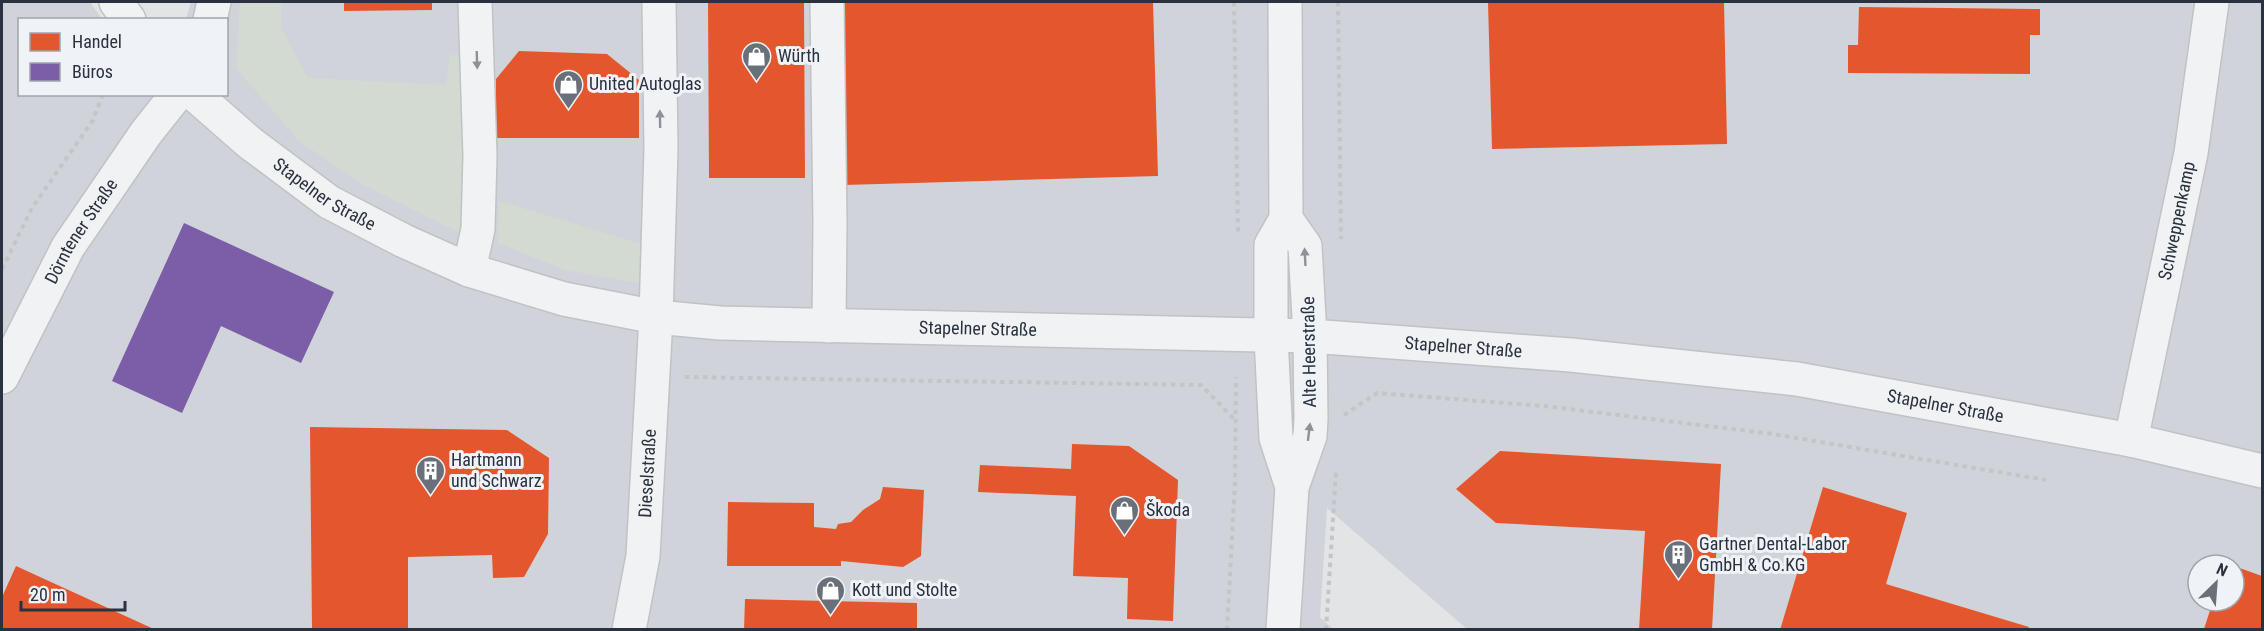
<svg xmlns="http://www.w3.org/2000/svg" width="2264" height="631" viewBox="0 0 2264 631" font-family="'Roboto Condensed',sans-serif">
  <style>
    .built { fill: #d0d3d9; fill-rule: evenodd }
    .green { fill: #d3dad2 }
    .shops { fill: #e4572e }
    .offices { fill: #7b5ea7 }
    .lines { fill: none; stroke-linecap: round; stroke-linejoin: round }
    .minor-casing { stroke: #c0c2c4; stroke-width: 36 }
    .path { stroke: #c3c5c7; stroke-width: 4; stroke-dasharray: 4.5 4.5; stroke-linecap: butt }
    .minor { stroke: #f0f2f3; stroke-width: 33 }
    .oneway { fill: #8c9298 }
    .labels { text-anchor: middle; stroke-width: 6; stroke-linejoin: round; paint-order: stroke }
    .poi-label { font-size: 18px; fill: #29323e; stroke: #eff2f6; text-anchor: start }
    .street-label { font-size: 18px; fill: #29323e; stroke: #eff2f6 }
  </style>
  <rect width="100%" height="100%" fill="#e2e4e6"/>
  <!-- built -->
  <path class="built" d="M2,2h88l12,17 -82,1v74h206v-74l-40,-1 5,-17h2071v627h-795l-140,-121 -7,109 13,12h-1331zM2198,565h36v36h-36z"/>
  <!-- green -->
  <g class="green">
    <polygon points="240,2 281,2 281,28 308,78 446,85 450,55 465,56 470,202 460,233 364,185 299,141 236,68"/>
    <polygon points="499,201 642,244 639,283 565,270 498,243"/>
  </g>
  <!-- shops -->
  <g class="shops">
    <polygon points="344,2 432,2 432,10 344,11"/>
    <polygon points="708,2 804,2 805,178 709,178"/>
    <polygon points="839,2 1153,2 1158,176 844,185"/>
    <polygon points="1488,2 1724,2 1727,144 1492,149"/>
    <polygon points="1859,7 2040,9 2040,35 2030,35 2030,74 1848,73 1848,45 1858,45"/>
    <polygon points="519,51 607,54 639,80 639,138 496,138 496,79"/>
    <polygon points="310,427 507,430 549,458 548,534 524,577 493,578 492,555 408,557 408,630 312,630"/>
    <polygon points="1072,444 1129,446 1178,480 1173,621 1127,619 1128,578 1073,576 1076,496 978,492 980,465 1071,469"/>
    <polygon points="1500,451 1721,464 1712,630 1639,630 1645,531 1496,523 1456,489"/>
    <polygon points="883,487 924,490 921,556 903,567 841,561 841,566 727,566 728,502 814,503 814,527 836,529 838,524 851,522 863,510 880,499"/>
    <polygon points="1823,487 1907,513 1886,584 2029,627 2028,630 1780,630"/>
    <polygon points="16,566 156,630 2,630 2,597"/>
    <polygon points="2234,566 2262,576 2262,630 2204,629 2213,601 2234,601"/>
    <polygon points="745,599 917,603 917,630 744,630"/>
  </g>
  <!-- offices -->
  <polygon class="offices" points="184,223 334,292 301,363 221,326 182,413 112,381"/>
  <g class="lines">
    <defs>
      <g id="minor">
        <polyline points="116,2 129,20"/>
        <polyline points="827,2 830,223 829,326"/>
        <polyline points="1285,2 1286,219 1271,245 1271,337 1276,438 1292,487"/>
        <polyline points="210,20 214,2"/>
        <path id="s1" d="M194,94l56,49 79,59 75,39 65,29 95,29 92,18 64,6 590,13 261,19 226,24 334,61 131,31"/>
        <polyline points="469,270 478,229 480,156 475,2"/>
        <path id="s2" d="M2,377l66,-130 78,-114 31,-39"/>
        <path id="s3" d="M2131,440l60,-287 21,-151"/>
        <path id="s4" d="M629,630l14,-74 13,-239 5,-168 -2,-147"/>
        <polyline points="1283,630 1292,487 1310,436 1311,419 1310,336 1305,246 1286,219"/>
      </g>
    </defs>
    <!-- minor casing -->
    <use href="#minor" class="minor-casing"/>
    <!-- path -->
    <g class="path">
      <polyline points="1234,2 1238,232"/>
      <polyline points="1338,2 1341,239"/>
      <polyline points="2,269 32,208 93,120 103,94"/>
      <polyline points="685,377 1201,385 1236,421"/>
      <polyline points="1344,415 1377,393 1544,406 1773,434 2046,480"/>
      <polyline points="1227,630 1235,482 1236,377"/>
      <polyline points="1326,630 1336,472"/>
    </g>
    <!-- minor -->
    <use href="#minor" class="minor"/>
  </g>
  <!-- one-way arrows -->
  <defs><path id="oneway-solid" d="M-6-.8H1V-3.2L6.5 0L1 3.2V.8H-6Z" transform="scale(1.5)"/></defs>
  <g class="oneway">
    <use href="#oneway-solid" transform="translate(477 60) rotate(88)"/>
    <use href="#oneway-solid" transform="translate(660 119) rotate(-91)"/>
    <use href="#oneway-solid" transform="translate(1305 257) rotate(-93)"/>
    <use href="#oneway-solid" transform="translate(1309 432) rotate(-83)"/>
  </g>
  <!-- icons -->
  <defs>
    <symbol id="shop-pin" viewBox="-11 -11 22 30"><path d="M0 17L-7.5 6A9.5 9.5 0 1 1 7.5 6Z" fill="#6a7079" stroke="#eff2f6"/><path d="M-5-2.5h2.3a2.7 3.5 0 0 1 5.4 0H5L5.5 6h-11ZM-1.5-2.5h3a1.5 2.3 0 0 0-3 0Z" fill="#fff"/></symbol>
    <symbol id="building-pin" viewBox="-11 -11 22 30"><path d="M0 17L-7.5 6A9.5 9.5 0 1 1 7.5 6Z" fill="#6a7079" stroke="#eff2f6"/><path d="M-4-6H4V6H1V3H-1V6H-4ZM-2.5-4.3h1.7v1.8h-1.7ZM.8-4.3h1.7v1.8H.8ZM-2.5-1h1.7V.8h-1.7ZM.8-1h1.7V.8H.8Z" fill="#fff"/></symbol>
  </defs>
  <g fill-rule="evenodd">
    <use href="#shop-pin" x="740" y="40" width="33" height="45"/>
    <use href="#shop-pin" x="552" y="68" width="33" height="45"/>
    <use href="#building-pin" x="414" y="454" width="33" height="45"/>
    <use href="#shop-pin" x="1108" y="494" width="33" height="45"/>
    <use href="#building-pin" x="1662" y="538" width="33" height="45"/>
    <use href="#shop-pin" x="814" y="574" width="33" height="45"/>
  </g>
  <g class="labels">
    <!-- poi labels -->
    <g class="poi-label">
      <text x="778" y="62">Würth</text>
      <text x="589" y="90">United Autoglas</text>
      <text x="451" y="466">Hartmann<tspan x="451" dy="21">und Schwarz</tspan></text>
      <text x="1146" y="516">Škoda</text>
      <text x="1699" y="550">Gartner Dental-Labor<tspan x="1699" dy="21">GmbH &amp; Co.KG</tspan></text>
      <text x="852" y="596">Kott und Stolte</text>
    </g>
    <!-- street labels -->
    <g class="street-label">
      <text dy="6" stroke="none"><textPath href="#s1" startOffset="165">Stapelner Straße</textPath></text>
      <text dy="6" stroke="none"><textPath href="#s3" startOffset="224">Schweppenkamp</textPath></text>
      <text dy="6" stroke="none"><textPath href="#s2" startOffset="166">Dörntener Straße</textPath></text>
      <text dy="6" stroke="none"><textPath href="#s1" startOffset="844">Stapelner Straße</textPath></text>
      <text dy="6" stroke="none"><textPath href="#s1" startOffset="1330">Stapelner Straße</textPath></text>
      <text transform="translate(1309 352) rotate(-91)" y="6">Alte Heerstraße</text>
      <text dy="6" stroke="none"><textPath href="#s1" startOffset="1816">Stapelner Straße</textPath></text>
      <text dy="6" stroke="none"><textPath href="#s4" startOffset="158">Dieselstraße</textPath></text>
    </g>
  </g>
  <!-- border -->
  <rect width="2264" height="631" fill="none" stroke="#29323e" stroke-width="6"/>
  <!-- legend -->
  <rect x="18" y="18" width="210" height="78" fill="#eff2f6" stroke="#a0a5ac" stroke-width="1.5"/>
  <rect x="30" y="33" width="30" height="18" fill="#e4572e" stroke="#a0a5ac" stroke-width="1.5"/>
  <text x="72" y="48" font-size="18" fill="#29323e">Handel</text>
  <rect x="30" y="63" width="30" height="18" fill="#7b5ea7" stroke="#a0a5ac" stroke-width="1.5"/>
  <text x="72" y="78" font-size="18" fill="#29323e">Büros</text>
  <!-- north arrow -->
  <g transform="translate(2216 583) rotate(25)"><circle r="28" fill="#eff2f6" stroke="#a0a5ac" stroke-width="1.5"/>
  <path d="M0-4.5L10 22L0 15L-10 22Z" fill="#6a7079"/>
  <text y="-9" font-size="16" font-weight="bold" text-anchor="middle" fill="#29323e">N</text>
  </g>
  <!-- scale -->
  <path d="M21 601v9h104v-9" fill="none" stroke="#29323e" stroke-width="3"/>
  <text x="30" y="601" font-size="18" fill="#29323e" stroke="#eff2f6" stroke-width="4.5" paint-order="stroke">20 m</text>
</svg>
